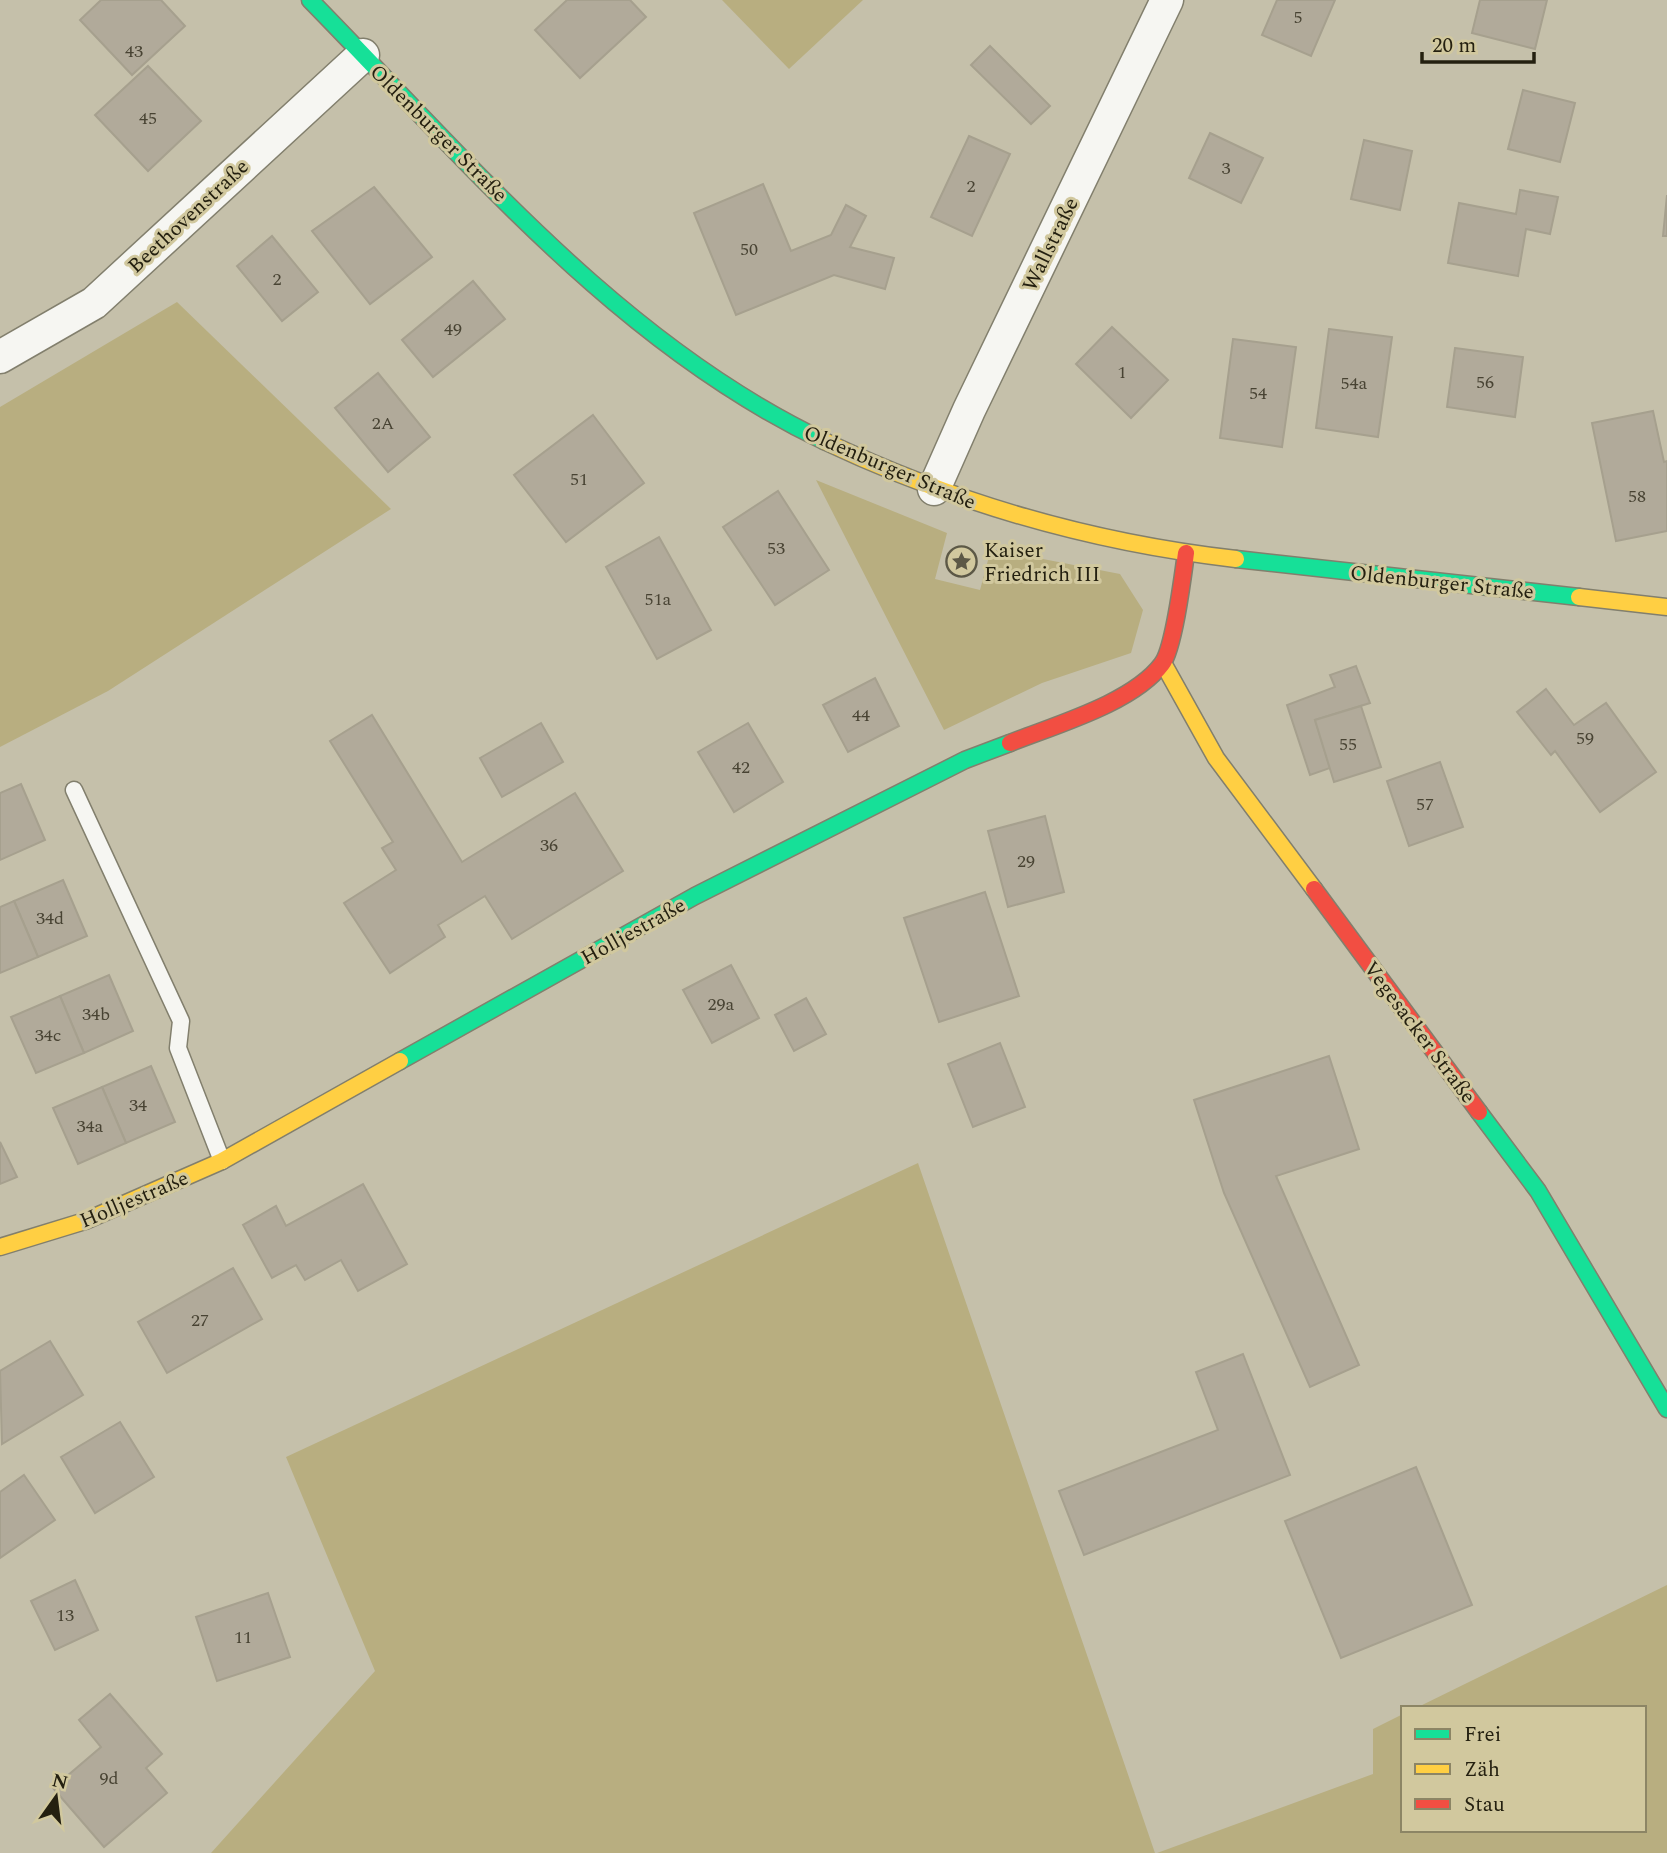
<svg xmlns="http://www.w3.org/2000/svg" width="1667" height="1853" viewBox="0 0 1667 1853" font-family="Spectral,serif">
  <style>
    .green { fill: #b8ae80 }
    .building { fill: #b1aa9a; stroke: #a6a08e; stroke-width: 2 }
    .lines { fill: none; stroke-linecap: round; stroke-linejoin: round }
    .lane-casing { stroke: #827f6d; stroke-width: 19 }
    .street-casing { stroke: #827f6d; stroke-width: 35 }
    .fast-casing { stroke: #827f6d; stroke-width: 19 }
    .slow-casing { stroke: #827f6d; stroke-width: 19 }
    .jam-casing { stroke: #827f6d; stroke-width: 19 }
    .lane { stroke: #f6f6f2; stroke-width: 16 }
    .street { stroke: #f6f6f2; stroke-width: 32 }
    .fast { stroke: #16e098; stroke-width: 16 }
    .slow { stroke: #ffcf43; stroke-width: 16 }
    .jam { stroke: #f24e42; stroke-width: 16 }
    .labels { text-anchor: middle; stroke-width: 6; stroke-linejoin: round; paint-order: stroke }
    .number-label { font-size: 18px; fill: #484333 }
    .street-label { font-size: 21px; fill: #242010; stroke: #d1c89e }
    .poi-label { font-size: 21px; fill: #242010; stroke: #d1c89e; text-anchor: start }
  </style>
  <rect width="100%" height="100%" fill="#c5c0aa"/>
  <!-- green -->
  <g class="green">
    <polygon points="722,0 863,0 789,69"/>
    <polygon points="177,302 391,509 108,691 0,747 0,407"/>
    <polygon points="816,480 947,533 935,579 980,590 991,549 1120,574 1143,610 1131,653 1042,683 944,730"/>
    <polygon points="918,1163 1155,1853 211,1853 375,1671 286,1457"/>
    <polygon points="1667,1585 1667,1853 1157,1853 1373,1774 1373,1729 1403,1714 1403,1830 1644,1830 1644,1708 1416,1708"/>
  </g>
  <!-- building -->
  <g class="building">
    <polygon points="101,0 161,0 185,26 132,75 80,20"/>
    <polygon points="567,0 630,0 646,17 580,78 535,30"/>
    <polygon points="1277,0 1335,0 1311,56 1262,35"/>
    <polygon points="1480,0 1547,0 1535,49 1472,33"/>
    <polygon points="990,46 1050,106 1031,124 971,65"/>
    <polygon points="148,66 201,121 148,171 95,115"/>
    <polygon points="1523,90 1575,103 1560,162 1508,149"/>
    <polygon points="1210,133 1263,158 1241,203 1189,178"/>
    <polygon points="969,136 1010,154 972,236 931,217"/>
    <polygon points="1364,140 1412,151 1400,210 1351,199"/>
    <polygon points="763,184 791,251 831,235 846,205 866,216 850,247 894,258 885,289 834,275 736,315 694,213"/>
    <polygon points="374,187 432,257 370,304 312,231"/>
    <polygon points="1520,190 1558,197 1550,234 1526,229 1518,276 1448,263 1459,203 1516,214"/>
    <polygon points="1667,195 1667,236 1663,236"/>
    <polygon points="272,236 318,292 282,321 237,266"/>
    <polygon points="473,281 505,319 433,377 402,340"/>
    <polygon points="1112,327 1168,380 1131,418 1076,364"/>
    <polygon points="1329,329 1392,337 1378,437 1316,428"/>
    <polygon points="1233,339 1296,347 1282,447 1220,438"/>
    <polygon points="1455,348 1523,357 1515,417 1447,407"/>
    <polygon points="378,373 430,437 388,472 335,408"/>
    <polygon points="1653,411 1664,462 1667,461 1667,531 1616,541 1592,423"/>
    <polygon points="593,415 644,483 566,542 514,475"/>
    <polygon points="778,491 829,570 775,605 723,527"/>
    <polygon points="659,537 711,630 657,659 606,567"/>
    <polygon points="1356,666 1370,703 1315,720 1330,768 1310,775 1287,705 1335,687 1330,675"/>
    <polygon points="875,678 899,726 848,752 823,705"/>
    <polygon points="1546,689 1574,725 1606,703 1656,772 1600,812 1555,751 1551,755 1517,712"/>
    <polygon points="1361,706 1381,767 1334,782 1315,720"/>
    <polygon points="372,715 462,862 575,793 623,871 512,939 485,896 438,925 445,937 390,973 344,903 396,870 382,848 393,842 330,741"/>
    <polygon points="541,723 563,762 502,797 480,758"/>
    <polygon points="748,723 783,782 734,812 698,752"/>
    <polygon points="1440,762 1463,827 1409,846 1387,781"/>
    <polygon points="21,784 45,840 0,860 0,793"/>
    <polygon points="1045,816 1064,892 1008,907 988,831"/>
    <polygon points="63,880 87,936 38,957 14,901"/>
    <polygon points="985,892 1019,996 939,1022 904,918"/>
    <polygon points="14,901 38,957 0,973 0,907"/>
    <polygon points="731,965 759,1018 712,1043 683,990"/>
    <polygon points="109,975 133,1031 84,1053 60,996"/>
    <polygon points="60,996 84,1053 36,1073 11,1017"/>
    <polygon points="806,998 826,1034 794,1051 775,1015"/>
    <polygon points="1000,1043 1025,1107 973,1127 948,1064"/>
    <polygon points="1329,1056 1359,1149 1276,1176 1359,1365 1310,1387 1224,1193 1194,1100"/>
    <polygon points="151,1066 175,1122 126,1143 102,1087"/>
    <polygon points="102,1087 126,1143 78,1164 53,1108"/>
    <polygon points="0,1142 17,1177 0,1184"/>
    <polygon points="363,1184 407,1264 358,1291 341,1260 305,1280 296,1265 272,1278 243,1225 276,1206 286,1226"/>
    <polygon points="233,1268 262,1319 167,1373 138,1322"/>
    <polygon points="50,1341 83,1395 2,1444 0,1371"/>
    <polygon points="1243,1354 1290,1475 1084,1555 1059,1491 1218,1430 1196,1372"/>
    <polygon points="120,1422 154,1477 95,1513 61,1457"/>
    <polygon points="1416,1467 1472,1605 1341,1658 1285,1521"/>
    <polygon points="24,1475 55,1520 0,1558 0,1492"/>
    <polygon points="75,1580 98,1630 55,1650 31,1601"/>
    <polygon points="268,1593 290,1657 217,1681 196,1617"/>
    <polygon points="110,1694 162,1754 146,1768 167,1793 104,1847 53,1788 101,1747 79,1720"/>
  </g>
  <g class="lines">
    <defs>
      <polyline id="lane" points="74,790 181,1021 178,1048 222,1161"/>
      <g id="street">
        <polyline points="0,357 94,303 363,55"/>
        <polyline points="934,489 969,410 1167,0"/>
      </g>
      <g id="fast">
        <path d="M310,0c157,160 308,343 514,441"/>
        <polyline points="1236,559 1579,597"/>
        <polyline points="400,1061 695,896 965,760 1010,743"/>
        <polyline points="1479,1112 1538,1191 1667,1409"/>
      </g>
      <g id="slow">
        <path d="M824,441c129,61 270,102 412,118"/>
        <polyline points="1579,597 1667,607"/>
        <polyline points="1163,663 1216,758 1314,889"/>
        <polyline points="0,1247 85,1221 222,1161 400,1061"/>
      </g>
      <g id="jam">
        <path d="M1010,743c45,-18 123,-40 152,-79 12,-16 21,-89 24,-111"/>
        <polyline points="1314,889 1479,1112"/>
      </g>
    </defs>
    <!-- lane casing -->
    <use href="#lane" class="lane-casing"/>
    <!-- street casing -->
    <use href="#street" class="street-casing"/>
    <!-- fast casing -->
    <use href="#fast" class="fast-casing"/>
    <!-- slow casing -->
    <use href="#slow" class="slow-casing"/>
    <!-- jam casing -->
    <use href="#jam" class="jam-casing"/>
    <!-- lane -->
    <use href="#lane" class="lane"/>
    <!-- street -->
    <use href="#street" class="street"/>
    <!-- fast -->
    <use href="#fast" class="fast"/>
    <!-- slow -->
    <use href="#slow" class="slow"/>
    <!-- jam -->
    <use href="#jam" class="jam"/>
  </g>
  <!-- icons -->
  <defs>
    <symbol id="sight-ring" viewBox="-11 -11 22 22"><circle r="9.5" fill="#d1c89e" stroke="#5c5846" stroke-width="1.5"/><path d="M0-6L1.8-2.2L6-1.7L2.9 1.2L3.7 5.4L0 3.3L-3.7 5.4L-2.9 1.2L-6-1.7L-1.8-2.2Z" fill="#5c5846"/></symbol>
  </defs>
  <g fill-rule="evenodd">
    <use href="#sight-ring" x="944" y="544" width="35" height="35"/>
  </g>
  <g class="labels">
    <!-- number labels -->
    <g class="number-label">
      <text x="1298" y="23">5</text>
      <text x="134" y="57">43</text>
      <text x="148" y="124">45</text>
      <text x="1226" y="174">3</text>
      <text x="971" y="192">2</text>
      <text x="749" y="255">50</text>
      <text x="277" y="285">2</text>
      <text x="453" y="335">49</text>
      <text x="1122" y="378">1</text>
      <text x="1485" y="388">56</text>
      <text x="1354" y="389">54a</text>
      <text x="1258" y="399">54</text>
      <text x="383" y="429">2A</text>
      <text x="579" y="485">51</text>
      <text x="1637" y="502">58</text>
      <text x="776" y="554">53</text>
      <text x="658" y="605">51a</text>
      <text x="861" y="721">44</text>
      <text x="1585" y="744">59</text>
      <text x="1348" y="750">55</text>
      <text x="741" y="773">42</text>
      <text x="1425" y="810">57</text>
      <text x="549" y="851">36</text>
      <text x="1026" y="867">29</text>
      <text x="50" y="924">34d</text>
      <text x="721" y="1010">29a</text>
      <text x="96" y="1020">34b</text>
      <text x="48" y="1041">34c</text>
      <text x="138" y="1111">34</text>
      <text x="90" y="1132">34a</text>
      <text x="200" y="1326">27</text>
      <text x="65" y="1621">13</text>
      <text x="243" y="1643">11</text>
      <text x="109" y="1784">9d</text>
    </g>
    <!-- street labels -->
    <g class="street-label">
      <text transform="translate(439 133) rotate(45)" y="7">Oldenburger Straße</text>
      <text transform="translate(188 216) rotate(-43)" y="7">Beethovenstraße</text>
      <text transform="translate(1050 244) rotate(-64)" y="7">Wallstraße</text>
      <text transform="translate(890 467) rotate(23)" y="7">Oldenburger Straße</text>
      <text transform="translate(1442 582) rotate(6)" y="7">Oldenburger Straße</text>
      <text transform="translate(633 931) rotate(-29)" y="7">Holljestraße</text>
      <text transform="translate(1420 1032) rotate(53)" y="7">Vegesacker Straße</text>
      <text transform="translate(134 1199) rotate(-23)" y="7">Holljestraße</text>
    </g>
    <!-- poi labels -->
    <g class="poi-label">
      <text x="984" y="557">Kaiser<tspan x="984" dy="24">Friedrich III</tspan></text>
    </g>
  </g>
  <!-- legend -->
  <rect x="1401" y="1706" width="245" height="126" fill="#d1c89e" stroke="#8c8565" stroke-width="2"/>
  <rect x="1415" y="1729" width="35" height="10" fill="#16e098" stroke="#8c8565" stroke-width="2"/>
  <text x="1464" y="1741" font-size="21" fill="#242010">Frei</text>
  <rect x="1415" y="1764" width="35" height="10" fill="#ffcf43" stroke="#8c8565" stroke-width="2"/>
  <text x="1464" y="1776" font-size="21" fill="#242010">Zäh</text>
  <rect x="1415" y="1799" width="35" height="10" fill="#f24e42" stroke="#8c8565" stroke-width="2"/>
  <text x="1464" y="1811" font-size="21" fill="#242010">Stau</text>
  <!-- north arrow -->
  <g transform="translate(56 1797) rotate(14)" stroke="#d1c89e" stroke-width="5" paint-order="stroke">
  <path d="M0-5L12 26L0 18L-12 26Z" fill="#242010"/>
  <text y="-10" font-size="19" font-weight="bold" text-anchor="middle" fill="#242010">N</text>
  </g>
  <!-- scale -->
  <path d="M1422 52v10h112v-10" fill="none" stroke="#242010" stroke-width="3.5"/>
  <text x="1432" y="52" font-size="21" fill="#242010" stroke="#d1c89e" stroke-width="5" paint-order="stroke">20 m</text>
</svg>
